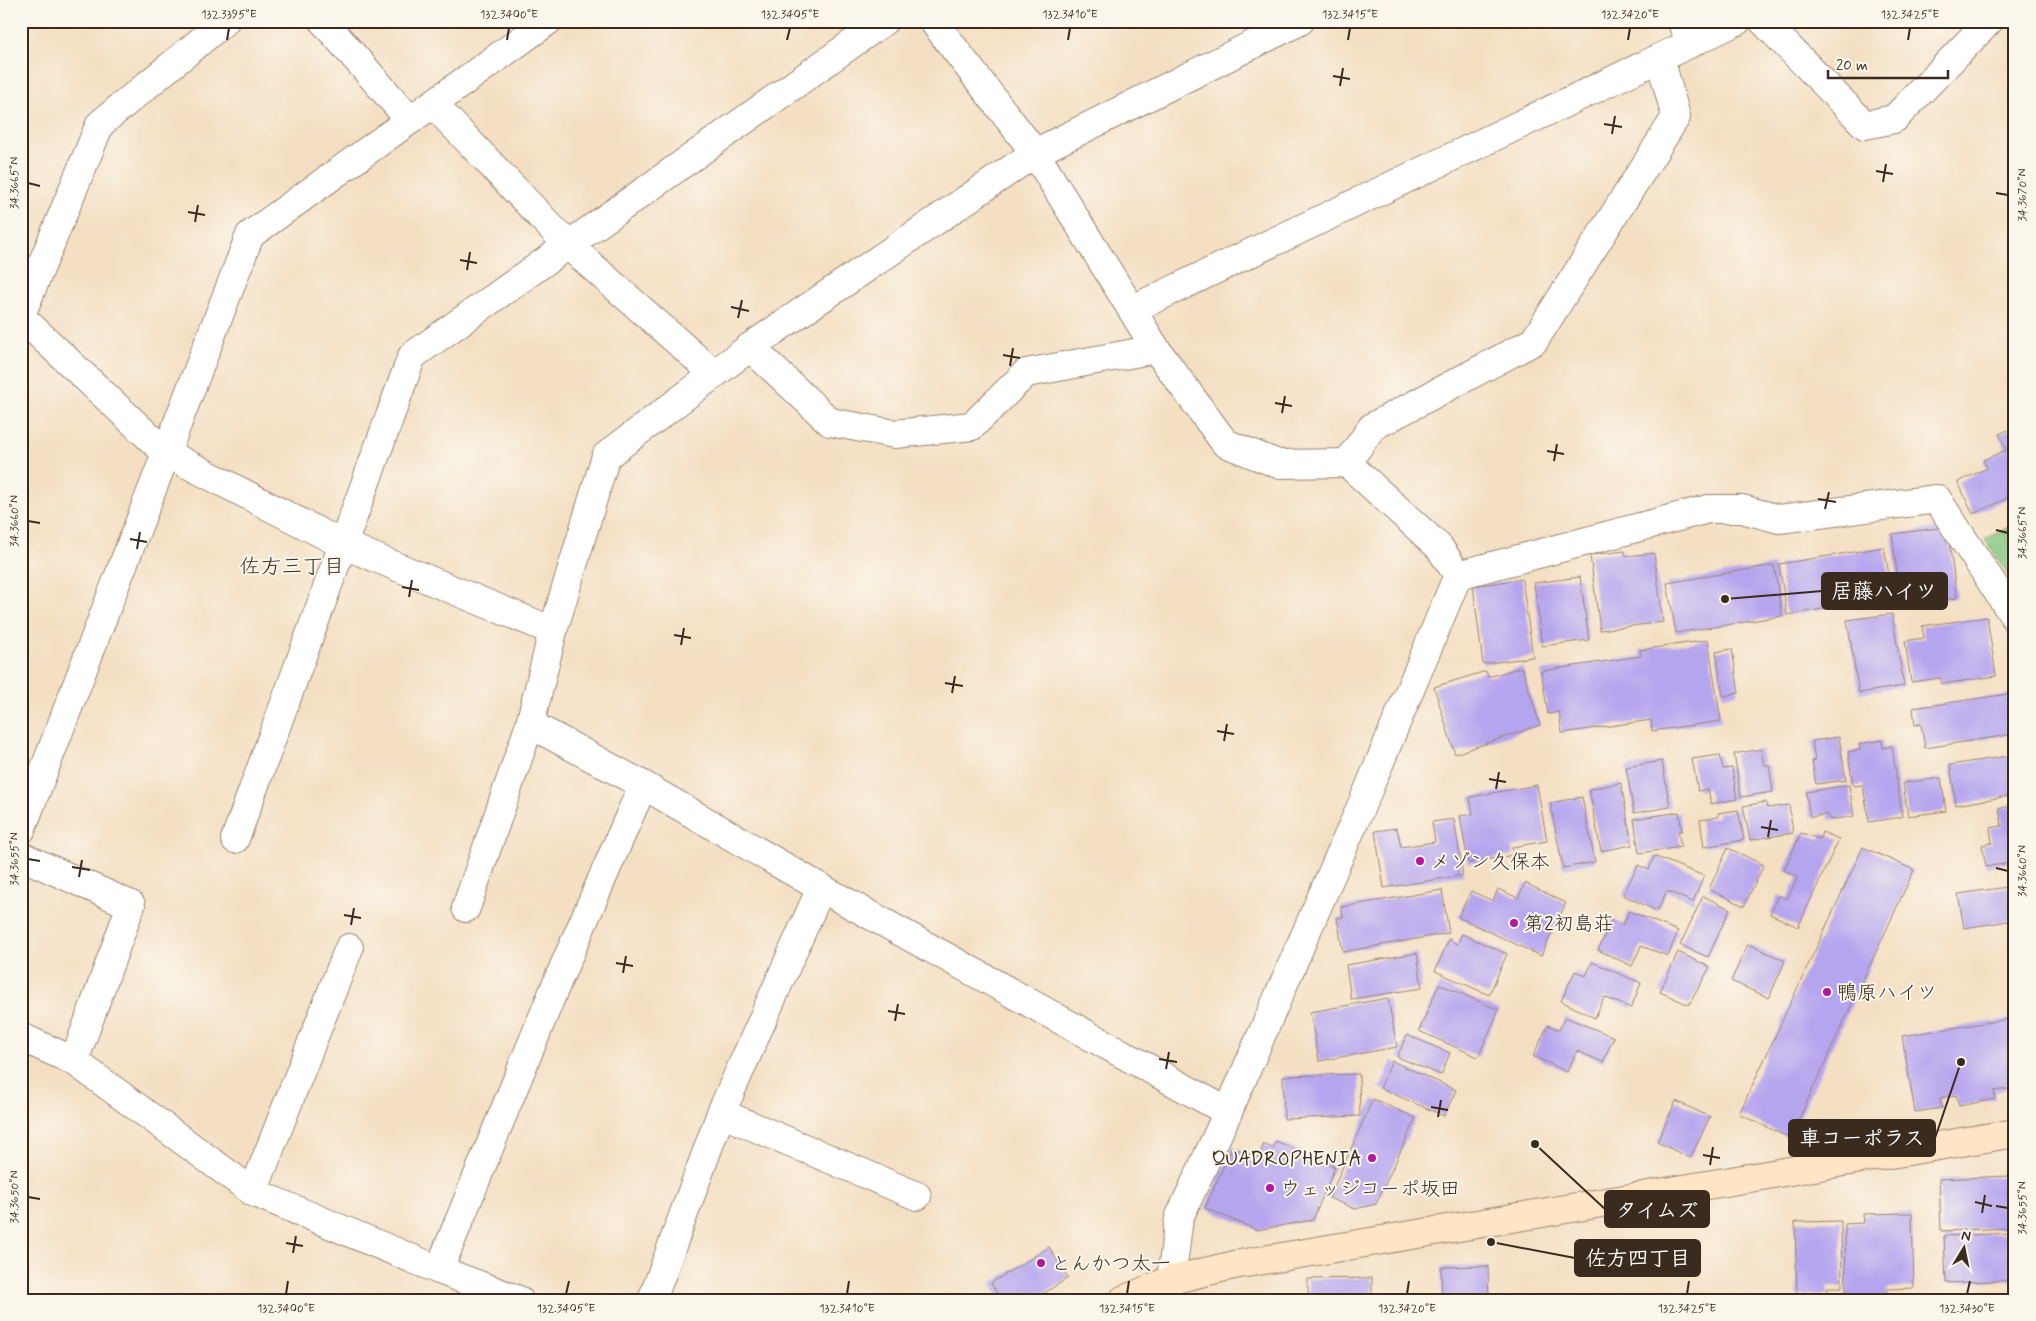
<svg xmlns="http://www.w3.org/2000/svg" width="2036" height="1321" viewBox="0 0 2036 1321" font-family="Mynerve,'Klee One',sans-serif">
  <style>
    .green { fill: #82c57f; stroke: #5e784e }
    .building { fill: #b5a4ee }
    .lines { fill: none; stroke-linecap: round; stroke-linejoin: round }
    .street-casing { stroke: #988470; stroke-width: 30 }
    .secondary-casing { stroke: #988470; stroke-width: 30 }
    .street { stroke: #fff; stroke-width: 28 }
    .secondary { stroke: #fee5c5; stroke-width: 28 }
    .ticks { fill: none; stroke: #3b2a1e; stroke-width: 2 }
    .poi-dot { fill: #b5179e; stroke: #fbf7ec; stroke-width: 2 }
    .labels { text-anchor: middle; stroke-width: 4; stroke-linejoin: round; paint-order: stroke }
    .poi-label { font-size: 20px; fill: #3b2a1e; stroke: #fbf7ec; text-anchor: start }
    .neighbourhood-label { font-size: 21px; fill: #3b2a1e; stroke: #fbf7ec }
    .leader { fill: none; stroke: #3b2a1e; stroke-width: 2 }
    .callout-dot { fill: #3b2a1e; stroke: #fbf7ec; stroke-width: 2 }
    .callout { fill: #3b2a1e; stroke: #3b2a1e; stroke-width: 2 }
    .callout-label { font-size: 21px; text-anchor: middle; font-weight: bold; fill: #fff }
    .neatline { fill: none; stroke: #3b2a1e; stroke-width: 2 }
    .ticks-label { font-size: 12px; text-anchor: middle; fill: #3b2a1e }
  </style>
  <rect width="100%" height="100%" fill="#fbf7ec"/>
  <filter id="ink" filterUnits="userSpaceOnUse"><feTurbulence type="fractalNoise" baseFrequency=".02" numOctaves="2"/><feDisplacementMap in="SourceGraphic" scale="10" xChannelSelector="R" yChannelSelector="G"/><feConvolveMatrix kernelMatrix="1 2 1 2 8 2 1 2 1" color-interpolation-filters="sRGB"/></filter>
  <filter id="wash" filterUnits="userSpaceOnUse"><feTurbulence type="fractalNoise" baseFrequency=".0096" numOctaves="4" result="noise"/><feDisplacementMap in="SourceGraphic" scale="20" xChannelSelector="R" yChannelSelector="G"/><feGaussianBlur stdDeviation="1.12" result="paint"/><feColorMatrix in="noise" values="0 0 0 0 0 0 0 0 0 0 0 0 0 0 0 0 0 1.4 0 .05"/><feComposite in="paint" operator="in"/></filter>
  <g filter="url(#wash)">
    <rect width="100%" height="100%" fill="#f4dfc2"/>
    <!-- green -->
    <polygon class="green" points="2015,524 2015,585 1985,539"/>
    <g id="blocks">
      <!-- building -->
      <g class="building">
        <polygon points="2015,427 2015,495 1973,514 1958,482 1987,468 1983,460 2006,450 1999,434"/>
        <polygon points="1947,527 1957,598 1901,605 1892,534"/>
        <polygon points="1884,547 1893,597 1787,615 1779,564"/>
        <polygon points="1625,551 1626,556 1654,553 1663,622 1600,630 1590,555"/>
        <polygon points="1774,565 1782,616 1676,633 1667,583"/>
        <polygon points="1580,577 1589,640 1542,646 1534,583"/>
        <polygon points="1522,579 1533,657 1483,664 1473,586"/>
        <polygon points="1892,614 1904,686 1859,693 1847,620"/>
        <polygon points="1987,617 1996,676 1942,684 1941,678 1911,682 1905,641 1924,638 1922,626"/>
        <polygon points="1708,640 1721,721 1652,731 1651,720 1562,733 1559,712 1548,714 1541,671 1641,656 1640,650"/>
        <polygon points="1732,649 1739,693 1723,696 1716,652"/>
        <polygon points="1522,667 1540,725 1455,754 1434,687 1486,671 1488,677"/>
        <polygon points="2015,693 2015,734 1925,748 1921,724 1915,725 1913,708"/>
        <polygon points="1839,737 1846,780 1816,784 1812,761 1815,760 1812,741"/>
        <polygon points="1882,740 1883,748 1892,746 1902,817 1869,822 1863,785 1853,786 1848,752 1860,750 1859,744"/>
        <polygon points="1761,749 1764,765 1769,765 1773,792 1741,797 1734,754"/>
        <polygon points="1720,755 1723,769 1732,768 1737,799 1711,804 1708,789 1698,791 1692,759"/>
        <polygon points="2015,755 2015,795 1956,805 1950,765"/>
        <polygon points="1662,761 1670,807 1634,813 1626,767"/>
        <polygon points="1941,778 1946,811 1908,816 1903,783"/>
        <polygon points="1621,783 1632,845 1601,851 1589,789"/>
        <polygon points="1537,785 1547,841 1512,847 1513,855 1468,863 1460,816 1473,814 1470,797"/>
        <polygon points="1849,785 1854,816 1830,820 1828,814 1810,817 1806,792"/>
        <polygon points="1582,797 1595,862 1563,868 1550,803"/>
        <polygon points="1766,802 1767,808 1789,805 1793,833 1750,840 1743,806"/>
        <polygon points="2015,806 2015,862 1986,867 1982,845 1992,843 1990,828 2002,826 1999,808"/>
        <polygon points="1738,810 1744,840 1704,847 1700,820 1718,817 1718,813"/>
        <polygon points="1679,812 1682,831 1678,831 1681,847 1639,853 1634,819"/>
        <polygon points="1454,819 1463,875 1384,888 1375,831 1397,828 1401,847 1414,845 1435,842 1432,822"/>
        <polygon points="1822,832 1839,839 1798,927 1770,914 1778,895 1787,899 1798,877 1784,870 1801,833 1820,839"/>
        <polygon points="1863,847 1914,870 1790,1138 1739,1114"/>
        <polygon points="1728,848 1764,865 1744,906 1709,889"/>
        <polygon points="1654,856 1704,876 1693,902 1667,891 1657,911 1623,895 1638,865 1649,870"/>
        <polygon points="1525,883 1566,903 1541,956 1458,917 1471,891 1493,901 1498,889 1518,898"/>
        <polygon points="2015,886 2015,920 1964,928 1958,894"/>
        <polygon points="1442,890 1449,933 1343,952 1337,918 1343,917 1341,907"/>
        <polygon points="1703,896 1730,909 1708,957 1680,945"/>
        <polygon points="1629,911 1678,931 1668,956 1641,946 1632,966 1598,950 1612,920 1623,925"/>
        <polygon points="1462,934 1507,954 1489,995 1435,971 1449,939 1457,944"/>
        <polygon points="1748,944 1785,961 1769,998 1731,981"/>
        <polygon points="1678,952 1710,967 1689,1005 1660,992"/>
        <polygon points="1417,953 1422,988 1351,999 1346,965"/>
        <polygon points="1592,962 1641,983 1631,1008 1604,997 1595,1018 1561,1001 1575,971 1586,976"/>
        <polygon points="1439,984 1499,1010 1478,1057 1419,1031"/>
        <polygon points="1388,998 1397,1047 1319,1061 1310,1012"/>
        <polygon points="1565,1017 1614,1037 1603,1062 1577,1051 1567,1072 1533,1056 1548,1025 1559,1030"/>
        <polygon points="2015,1018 2015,1088 1994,1091 1995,1099 1959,1106 1956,1095 1940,1098 1942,1108 1915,1112 1902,1036"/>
        <polygon points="1407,1035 1450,1053 1441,1075 1397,1057"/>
        <polygon points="1392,1061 1456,1090 1444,1116 1380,1088"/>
        <polygon points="1359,1074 1360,1116 1284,1119 1283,1076"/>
        <polygon points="1373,1099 1416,1118 1376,1204 1355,1209 1329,1198"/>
        <polygon points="1676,1101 1710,1117 1690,1158 1657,1142"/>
        <polygon points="1276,1141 1335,1167 1313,1220 1257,1230 1205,1208 1232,1147 1258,1158 1264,1144 1273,1148"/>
        <polygon points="2010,1176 2012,1228 1941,1231 1939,1179"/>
        <polygon points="1912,1213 1914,1288 1887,1289 1888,1300 1846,1300 1845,1224 1864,1223 1863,1214"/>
        <polygon points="1841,1221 1842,1287 1827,1287 1828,1294 1797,1296 1795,1222"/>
        <polygon points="2013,1233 2015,1280 1946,1283 1944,1236"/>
        <polygon points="1049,1247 1068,1278 1041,1295 1044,1300 1001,1300 991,1283"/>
        <polygon points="1488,1266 1489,1300 1442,1300 1441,1267"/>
        <polygon points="1372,1278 1372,1300 1308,1300 1308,1279"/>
      </g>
    </g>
  </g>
  <g filter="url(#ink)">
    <use href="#blocks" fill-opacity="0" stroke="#988470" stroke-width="1"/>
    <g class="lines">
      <defs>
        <g id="street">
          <polyline points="323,21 410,120"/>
          <polyline points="933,21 1035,153 1156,349 1225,443 1278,464 1347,463 1439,547 1458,575 1369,788 1228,1112 1179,1218 1171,1280"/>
          <polyline points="1681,21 1692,43"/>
          <polyline points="1763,21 1865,125 1894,119 1989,21"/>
          <polyline points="433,104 568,245 713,373"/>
          <polyline points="1133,309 1737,21"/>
          <polyline points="21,315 100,124 225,21"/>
          <polyline points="21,317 166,453 342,544 553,631"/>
          <polyline points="750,347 830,422 895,434 972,426 1026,373 1156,349"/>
          <polyline points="1347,463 1372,427 1534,341 1676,117 1660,58"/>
          <polyline points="1458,575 1708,509 1742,509 1779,519 1937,499 2015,618"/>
          <polyline points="530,724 643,785 821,888 1228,1112"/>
          <polyline points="21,830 250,235 548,21"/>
          <polyline points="235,839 412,356 884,21"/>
          <polyline points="21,856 131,905 74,1061"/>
          <polyline points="466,908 530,724 553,631 606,456 750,347 1035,153 1300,21"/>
          <polyline points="21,1037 74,1061 253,1192 439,1270 519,1300"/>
          <polyline points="721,1113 917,1196"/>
          <polyline points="253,1192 349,948"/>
          <polyline points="439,1270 558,980 643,785"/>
          <polyline points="652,1300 721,1113 821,888"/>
        </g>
        <polyline id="secondary" points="1123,1300 1171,1280 1234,1265 2015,1133"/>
      </defs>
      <!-- street casing -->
      <use href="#street" class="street-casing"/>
      <!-- secondary casing -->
      <use href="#secondary" class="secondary-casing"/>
      <!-- street -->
      <use href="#street" class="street"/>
      <!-- secondary -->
      <use href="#secondary" class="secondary"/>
    </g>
  </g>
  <!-- ticks -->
  <path class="ticks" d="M227,40l2,-12M507,40l2,-12M787,40l3,-12M1068,40l2,-12M1348,40l2,-12M1628,40l2,-12M1908,40l2,-12M1333,76l17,3M1340,86l3,-18M1604,124l18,3M1612,134l3,-18M1876,171l17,3M1883,182l3,-18M28,183l12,3M1996,193l12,2M188,212l17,3M195,222l3,-17M460,260l17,3M467,270l3,-18M731,307l18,4M738,318l4,-18M1003,355l17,3M1010,366l3,-18M1275,403l17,3M1282,413l3,-17M1547,451l17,3M1554,461l3,-17M1818,499l18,3M1825,509l4,-17M28,521l12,2M1996,530l12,3M130,539l17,3M137,549l3,-17M402,587l17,3M409,597l3,-17M674,635l17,3M681,645l3,-17M945,683l18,3M952,693l3,-17M1217,731l17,3M1224,741l3,-17M1489,779l17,3M1496,789l3,-17M1761,827l17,3M1768,837l3,-17M28,859l12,2M72,867l18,3M1996,868l12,3M79,877l3,-17M344,915l17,3M351,925l3,-17M616,963l17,3M623,973l3,-17M888,1011l17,3M895,1021l3,-17M1159,1059l18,3M1166,1069l3,-17M1431,1107l17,3M1438,1117l3,-17M1703,1155l17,3M1710,1165l3,-18M28,1197l12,2M1975,1202l17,4M1996,1206l12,2M1982,1213l3,-18M286,1243l17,3M293,1253l3,-17M286,1294l2,-13M566,1294l3,-13M847,1294l2,-13M1127,1294l2,-13M1407,1294l2,-13M1687,1294l2,-13M1967,1294l3,-13"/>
  <!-- markers -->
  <g class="poi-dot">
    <circle cx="1420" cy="861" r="5"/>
    <circle cx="1514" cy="923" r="5"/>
    <circle cx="1827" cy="992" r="5"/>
    <circle cx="1372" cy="1158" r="5"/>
    <circle cx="1270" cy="1188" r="5"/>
    <circle cx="1041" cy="1263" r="5"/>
  </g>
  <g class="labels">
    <!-- poi labels -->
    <g class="poi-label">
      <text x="1430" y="868">メゾン久保本</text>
      <text x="1524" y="930">第2初島荘</text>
      <text x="1837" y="999">鴨原ハイツ</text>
      <text x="1362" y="1165" text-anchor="end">QUADROPHENIA</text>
      <text x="1280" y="1195">ウェッジコーポ坂田</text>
      <text x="1051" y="1270">とんかつ太一</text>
    </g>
    <!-- neighbourhood labels -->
    <g class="neighbourhood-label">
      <text x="292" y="573">佐方三丁目</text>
    </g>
  </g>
  <!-- callouts -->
  <path class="leader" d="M1725 599L1822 591M1961 1062L1935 1138M1535 1144L1605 1209M1491 1242L1575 1258"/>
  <g class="callout-dot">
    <circle cx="1725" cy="599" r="5"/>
    <circle cx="1961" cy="1062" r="5"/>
    <circle cx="1535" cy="1144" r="5"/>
    <circle cx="1491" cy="1242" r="5"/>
  </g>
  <g class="callout">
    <rect x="1822" y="573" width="125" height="36" rx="5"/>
    <rect x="1789" y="1120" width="146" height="36" rx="5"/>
    <rect x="1605" y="1191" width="104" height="36" rx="5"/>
    <rect x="1575" y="1240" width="125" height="36" rx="5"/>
  </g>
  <g class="callout-label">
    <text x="1884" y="598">居藤ハイツ</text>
    <text x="1862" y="1145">車コーポラス</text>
    <text x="1657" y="1217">タイムズ</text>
    <text x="1638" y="1265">佐方四丁目</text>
  </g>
  <!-- margin -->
  <rect width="2036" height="1321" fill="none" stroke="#fbf7ec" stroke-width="55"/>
  <!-- north arrow -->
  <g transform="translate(1964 1248) rotate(10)" stroke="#fbf7ec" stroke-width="4" paint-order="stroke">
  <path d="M0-4L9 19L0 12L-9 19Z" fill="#3b2a1e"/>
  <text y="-8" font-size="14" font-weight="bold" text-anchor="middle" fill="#3b2a1e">N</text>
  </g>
  <!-- scale -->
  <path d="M1828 70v8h120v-8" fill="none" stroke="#3b2a1e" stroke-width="2.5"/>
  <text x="1836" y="70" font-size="15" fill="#3b2a1e" stroke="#fbf7ec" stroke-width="4" paint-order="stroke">20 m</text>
  <rect x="28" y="28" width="1980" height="1266" class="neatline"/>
  <g class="ticks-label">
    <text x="229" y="18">132.3395°E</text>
    <text x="509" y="18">132.3400°E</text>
    <text x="790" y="18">132.3405°E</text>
    <text x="1070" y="18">132.3410°E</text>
    <text x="1350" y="18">132.3415°E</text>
    <text x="1630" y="18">132.3420°E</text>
    <text x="1910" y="18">132.3425°E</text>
    <text transform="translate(14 183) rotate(-90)" y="4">34.3665°N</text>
    <text transform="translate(2022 195) rotate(-90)" y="4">34.3670°N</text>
    <text transform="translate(14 521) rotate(-90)" y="4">34.3660°N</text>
    <text transform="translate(2022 533) rotate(-90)" y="4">34.3665°N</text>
    <text transform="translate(14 859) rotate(-90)" y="4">34.3655°N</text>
    <text transform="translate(2022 871) rotate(-90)" y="4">34.3660°N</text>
    <text transform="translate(14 1197) rotate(-90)" y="4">34.3650°N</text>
    <text transform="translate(2022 1208) rotate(-90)" y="4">34.3655°N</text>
    <text x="286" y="1312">132.3400°E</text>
    <text x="566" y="1312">132.3405°E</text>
    <text x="847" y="1312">132.3410°E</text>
    <text x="1127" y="1312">132.3415°E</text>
    <text x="1407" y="1312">132.3420°E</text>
    <text x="1687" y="1312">132.3425°E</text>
    <text x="1967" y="1312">132.3430°E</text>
  </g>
</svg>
